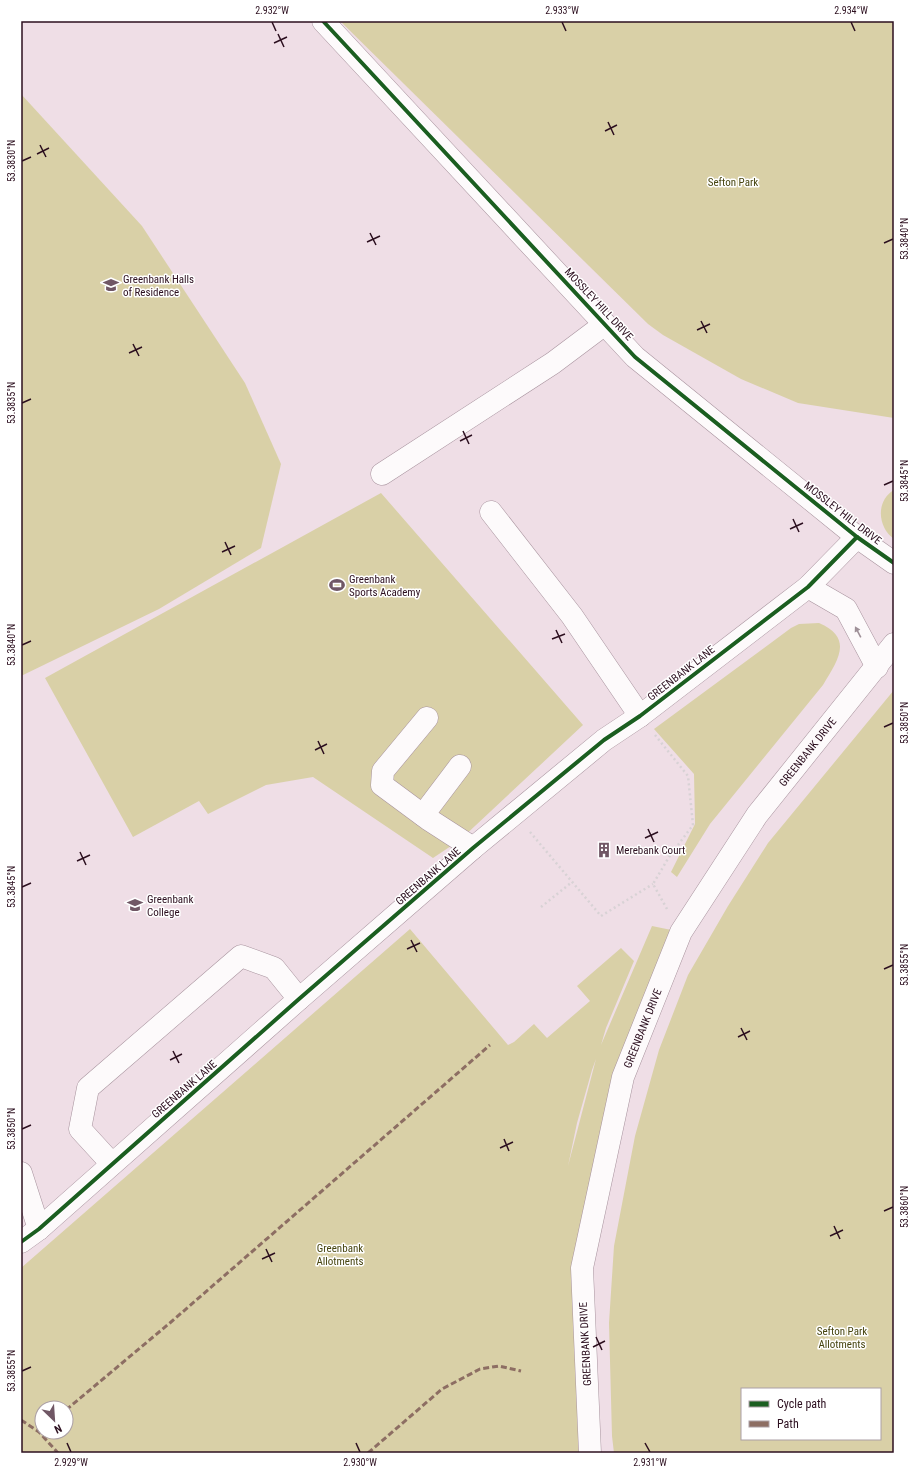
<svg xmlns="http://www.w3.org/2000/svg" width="915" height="1474" viewBox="0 0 915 1474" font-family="'Roboto Condensed',sans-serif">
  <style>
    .green { fill: #d9d0a7; fill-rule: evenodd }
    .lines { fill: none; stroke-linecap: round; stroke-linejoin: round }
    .minor-casing { stroke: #a8939e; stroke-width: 23 }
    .path { stroke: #d8d2d5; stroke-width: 2.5; stroke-dasharray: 2 3; stroke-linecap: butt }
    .minor { stroke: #fdfafb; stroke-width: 22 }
    .quiet { stroke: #8d6e63; stroke-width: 3; stroke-dasharray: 6 3; stroke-linecap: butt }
    .cycleway-casing { stroke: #fff; stroke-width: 6 }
    .cycleway { stroke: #1b5e20; stroke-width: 4 }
    .oneway { fill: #9f9098 }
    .ticks { fill: none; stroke: #2c0f1f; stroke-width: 1.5 }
    .labels { text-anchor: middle; stroke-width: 3; stroke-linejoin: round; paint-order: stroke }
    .park-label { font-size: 11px; fill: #474510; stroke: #fff }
    .poi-label { font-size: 11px; fill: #2c0f1f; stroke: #fff; text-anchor: start }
    .street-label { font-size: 11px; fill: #2c0f1f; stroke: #fff }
    .neatline { fill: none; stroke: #2c0f1f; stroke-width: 1.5 }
    .ticks-label { font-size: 10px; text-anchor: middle; fill: #2c0f1f }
  </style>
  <rect width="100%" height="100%" fill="#efdee6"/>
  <!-- green -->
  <g class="green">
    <polygon points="340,21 894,21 894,418 798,403 741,379 663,335 648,324"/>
    <polygon points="21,94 142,226 245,383 281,464 261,548 159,609 21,676"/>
    <path d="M894,490v49c-16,-11 -19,-38 0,-49z"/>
    <polygon points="381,493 583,725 460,840 433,858 313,777 266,785 208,814 199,801 133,837 45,678"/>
    <path d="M819,623c35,15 19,37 4,62l-113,139 -33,53 -6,-5 24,-48 -1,-50 -40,-45 137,-101 8,-4z"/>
    <path d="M894,690v763h-280l-2,-17 -3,-113 5,-77 21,-110 24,-86 29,-75 40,-69 40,-63zM742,1389h138v50h-138z"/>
    <path d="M652,926l29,6 -58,145 -41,191 11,185h-572v-185l389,-339 98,116 6,-3 20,-18 13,14 43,-37 -13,-15 44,-38 13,13 -28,67 -5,17zM596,1059l-28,107 9,-43 15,-53zM42,1408h24v24h-24z"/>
  </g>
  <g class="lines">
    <defs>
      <g id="minor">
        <polyline points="323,21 635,357 857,537 894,563"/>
        <polyline points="382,474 553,363 605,324"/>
        <polyline points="491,512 572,616 640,716"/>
        <polyline points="808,587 846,609 877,667"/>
        <polyline points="427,718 383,771 382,785 428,819 473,848"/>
        <polyline points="423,815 460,766"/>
        <polyline points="112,1164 80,1129 88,1088 241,956 274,968 299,999"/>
        <polyline points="21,1173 39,1229"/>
        <polyline points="21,1242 39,1229 299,999 473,848 604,740 640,716 808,587 857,537"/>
        <path id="s1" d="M590,1453l-8,-185 41,-191 58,-145 76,-117 137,-171"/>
      </g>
    </defs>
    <!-- minor casing -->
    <use href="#minor" class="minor-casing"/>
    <!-- path -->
    <g class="path">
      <polyline points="655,735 688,776 693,825 669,857 653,884 667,909"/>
      <polyline points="530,832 601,916 653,884"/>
      <polyline points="541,907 572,882"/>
    </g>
    <!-- minor -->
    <use href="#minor" class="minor"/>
    <!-- quiet -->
    <g class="quiet">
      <polyline points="66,1410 171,1322 490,1045"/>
      <polyline points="21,1420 39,1432 58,1453"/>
      <polyline points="368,1453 442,1389 480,1369 499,1366 521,1371"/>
    </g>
    <defs>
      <g id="cycleway">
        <polyline points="323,21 635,357 857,537 894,563"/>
        <polyline points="21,1242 39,1229 299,999 473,848 604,740 640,716 808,587 857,537"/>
      </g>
    </defs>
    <!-- cycleway casing -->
    <use href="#cycleway" class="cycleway-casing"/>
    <!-- cycleway -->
    <use href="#cycleway" class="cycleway"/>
  </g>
  <!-- one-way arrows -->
  <defs><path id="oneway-solid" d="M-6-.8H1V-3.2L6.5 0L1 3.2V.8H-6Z"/></defs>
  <use class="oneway" href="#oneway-solid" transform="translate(858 632) rotate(-118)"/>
  <!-- ticks -->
  <path class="ticks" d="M272,22l4,9M562,22l4,9M851,22l4,9M278,34l6,13M274,43l13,-6M608,122l6,13M605,131l12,-6M40,145l6,12M37,154l12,-6M22,161l9,-4M370,233l6,12M367,242l13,-6M884,243l9,-4M701,321l6,12M697,330l13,-6M133,344l6,12M129,353l13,-6M22,403l9,-4M463,431l6,13M460,441l12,-6M884,485l9,-4M793,519l6,13M790,529l13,-6M225,542l6,13M222,552l13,-6M556,630l6,13M552,639l13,-5M22,645l9,-4M884,727l9,-4M318,741l6,13M315,750l12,-6M648,829l6,13M645,838l13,-6M80,852l6,13M77,861l13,-6M22,887l9,-4M411,940l6,12M407,949l13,-6M884,969l9,-4M741,1028l6,12M738,1037l12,-6M173,1051l6,12M170,1060l12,-6M22,1129l9,-4M504,1139l5,12M500,1148l13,-6M884,1211l9,-4M834,1226l6,13M830,1236l13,-6M266,1249l6,13M262,1259l13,-6M596,1337l6,13M593,1347l12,-6M22,1371l9,-4M67,1443l4,9M356,1443l4,9M645,1443l5,9"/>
  <!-- icons -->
  <defs>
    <symbol id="university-bare" viewBox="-9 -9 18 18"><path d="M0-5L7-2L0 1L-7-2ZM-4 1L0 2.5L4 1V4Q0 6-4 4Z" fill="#705765" stroke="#fff" stroke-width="2.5" paint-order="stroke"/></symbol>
    <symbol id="stadium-bare" viewBox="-9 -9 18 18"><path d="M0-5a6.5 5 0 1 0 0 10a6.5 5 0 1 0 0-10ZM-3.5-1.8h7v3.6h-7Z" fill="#705765" stroke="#fff" stroke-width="2.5" paint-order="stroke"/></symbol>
    <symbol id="building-bare" viewBox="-9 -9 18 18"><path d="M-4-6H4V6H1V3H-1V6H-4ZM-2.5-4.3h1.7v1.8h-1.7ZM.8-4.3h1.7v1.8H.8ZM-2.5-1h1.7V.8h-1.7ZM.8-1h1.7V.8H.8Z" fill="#705765" stroke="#fff" stroke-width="2.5" paint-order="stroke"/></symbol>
  </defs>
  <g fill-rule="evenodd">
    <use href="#university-bare" x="100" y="274" width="22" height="22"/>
    <use href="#stadium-bare" x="326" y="574" width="22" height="22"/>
    <use href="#building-bare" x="593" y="839" width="22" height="22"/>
    <use href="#university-bare" x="124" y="894" width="22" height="22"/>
  </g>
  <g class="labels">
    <!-- park labels -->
    <g class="park-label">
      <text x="733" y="186">Sefton Park</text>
      <text x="340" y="1252">Greenbank<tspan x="340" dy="13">Allotments</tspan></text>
      <text x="842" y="1335">Sefton Park<tspan x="842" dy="13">Allotments</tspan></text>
    </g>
    <!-- poi labels -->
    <g class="poi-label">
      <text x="123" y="283">Greenbank Halls<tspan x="123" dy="13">of Residence</tspan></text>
      <text x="349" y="583">Greenbank<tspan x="349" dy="13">Sports Academy</tspan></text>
      <text x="616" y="854">Merebank Court</text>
      <text x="147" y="903">Greenbank<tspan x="147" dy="13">College</tspan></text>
    </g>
    <!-- street labels -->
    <g class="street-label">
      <text transform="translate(599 304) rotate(47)" y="4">MOSSLEY HILL DRIVE</text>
      <text transform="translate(843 513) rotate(38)" y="4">MOSSLEY HILL DRIVE</text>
      <text transform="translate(681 673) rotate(-38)" y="4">GREENBANK LANE</text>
      <text dy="4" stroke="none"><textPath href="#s1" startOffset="757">GREENBANK DRIVE</textPath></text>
      <text transform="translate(428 876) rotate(-41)" y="4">GREENBANK LANE</text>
      <text dy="4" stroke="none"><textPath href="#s1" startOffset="433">GREENBANK DRIVE</textPath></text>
      <text transform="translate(184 1089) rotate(-41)" y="4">GREENBANK LANE</text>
      <text transform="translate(585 1344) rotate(-93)" y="4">GREENBANK DRIVE</text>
    </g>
  </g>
  <!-- border -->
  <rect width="915" height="1474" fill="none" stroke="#ffffff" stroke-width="44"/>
  <!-- legend -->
  <rect x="741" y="1388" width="140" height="52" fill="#ffffff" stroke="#ab9fa5"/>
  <rect x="749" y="1401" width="20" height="6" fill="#1b5e20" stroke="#ab9fa5"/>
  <text x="777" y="1408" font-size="12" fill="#2c0f1f">Cycle path</text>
  <rect x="749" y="1421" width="20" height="6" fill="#8d6e63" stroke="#ab9fa5"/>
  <text x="777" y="1428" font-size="12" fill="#2c0f1f">Path</text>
  <!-- north arrow -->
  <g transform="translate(54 1420) rotate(155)"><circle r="19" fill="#ffffff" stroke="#ab9fa5"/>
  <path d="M0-3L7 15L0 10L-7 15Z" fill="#705765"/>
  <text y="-6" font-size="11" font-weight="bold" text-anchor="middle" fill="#2c0f1f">N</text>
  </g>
  <rect x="22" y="22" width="871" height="1430" class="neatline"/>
  <g class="ticks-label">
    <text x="272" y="14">2.932°W</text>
    <text x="562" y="14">2.933°W</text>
    <text x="851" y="14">2.934°W</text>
    <text transform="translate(11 161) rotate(-90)" y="4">53.3830°N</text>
    <text transform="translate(904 239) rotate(-90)" y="4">53.3840°N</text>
    <text transform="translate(11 403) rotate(-90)" y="4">53.3835°N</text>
    <text transform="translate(904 481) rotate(-90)" y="4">53.3845°N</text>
    <text transform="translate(11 645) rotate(-90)" y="4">53.3840°N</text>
    <text transform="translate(904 723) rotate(-90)" y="4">53.3850°N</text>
    <text transform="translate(11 887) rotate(-90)" y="4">53.3845°N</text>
    <text transform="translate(904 965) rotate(-90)" y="4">53.3855°N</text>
    <text transform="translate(11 1129) rotate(-90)" y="4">53.3850°N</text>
    <text transform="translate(904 1207) rotate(-90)" y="4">53.3860°N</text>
    <text transform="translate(11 1371) rotate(-90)" y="4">53.3855°N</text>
    <text x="71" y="1466">2.929°W</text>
    <text x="360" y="1466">2.930°W</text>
    <text x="650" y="1466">2.931°W</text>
  </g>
</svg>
